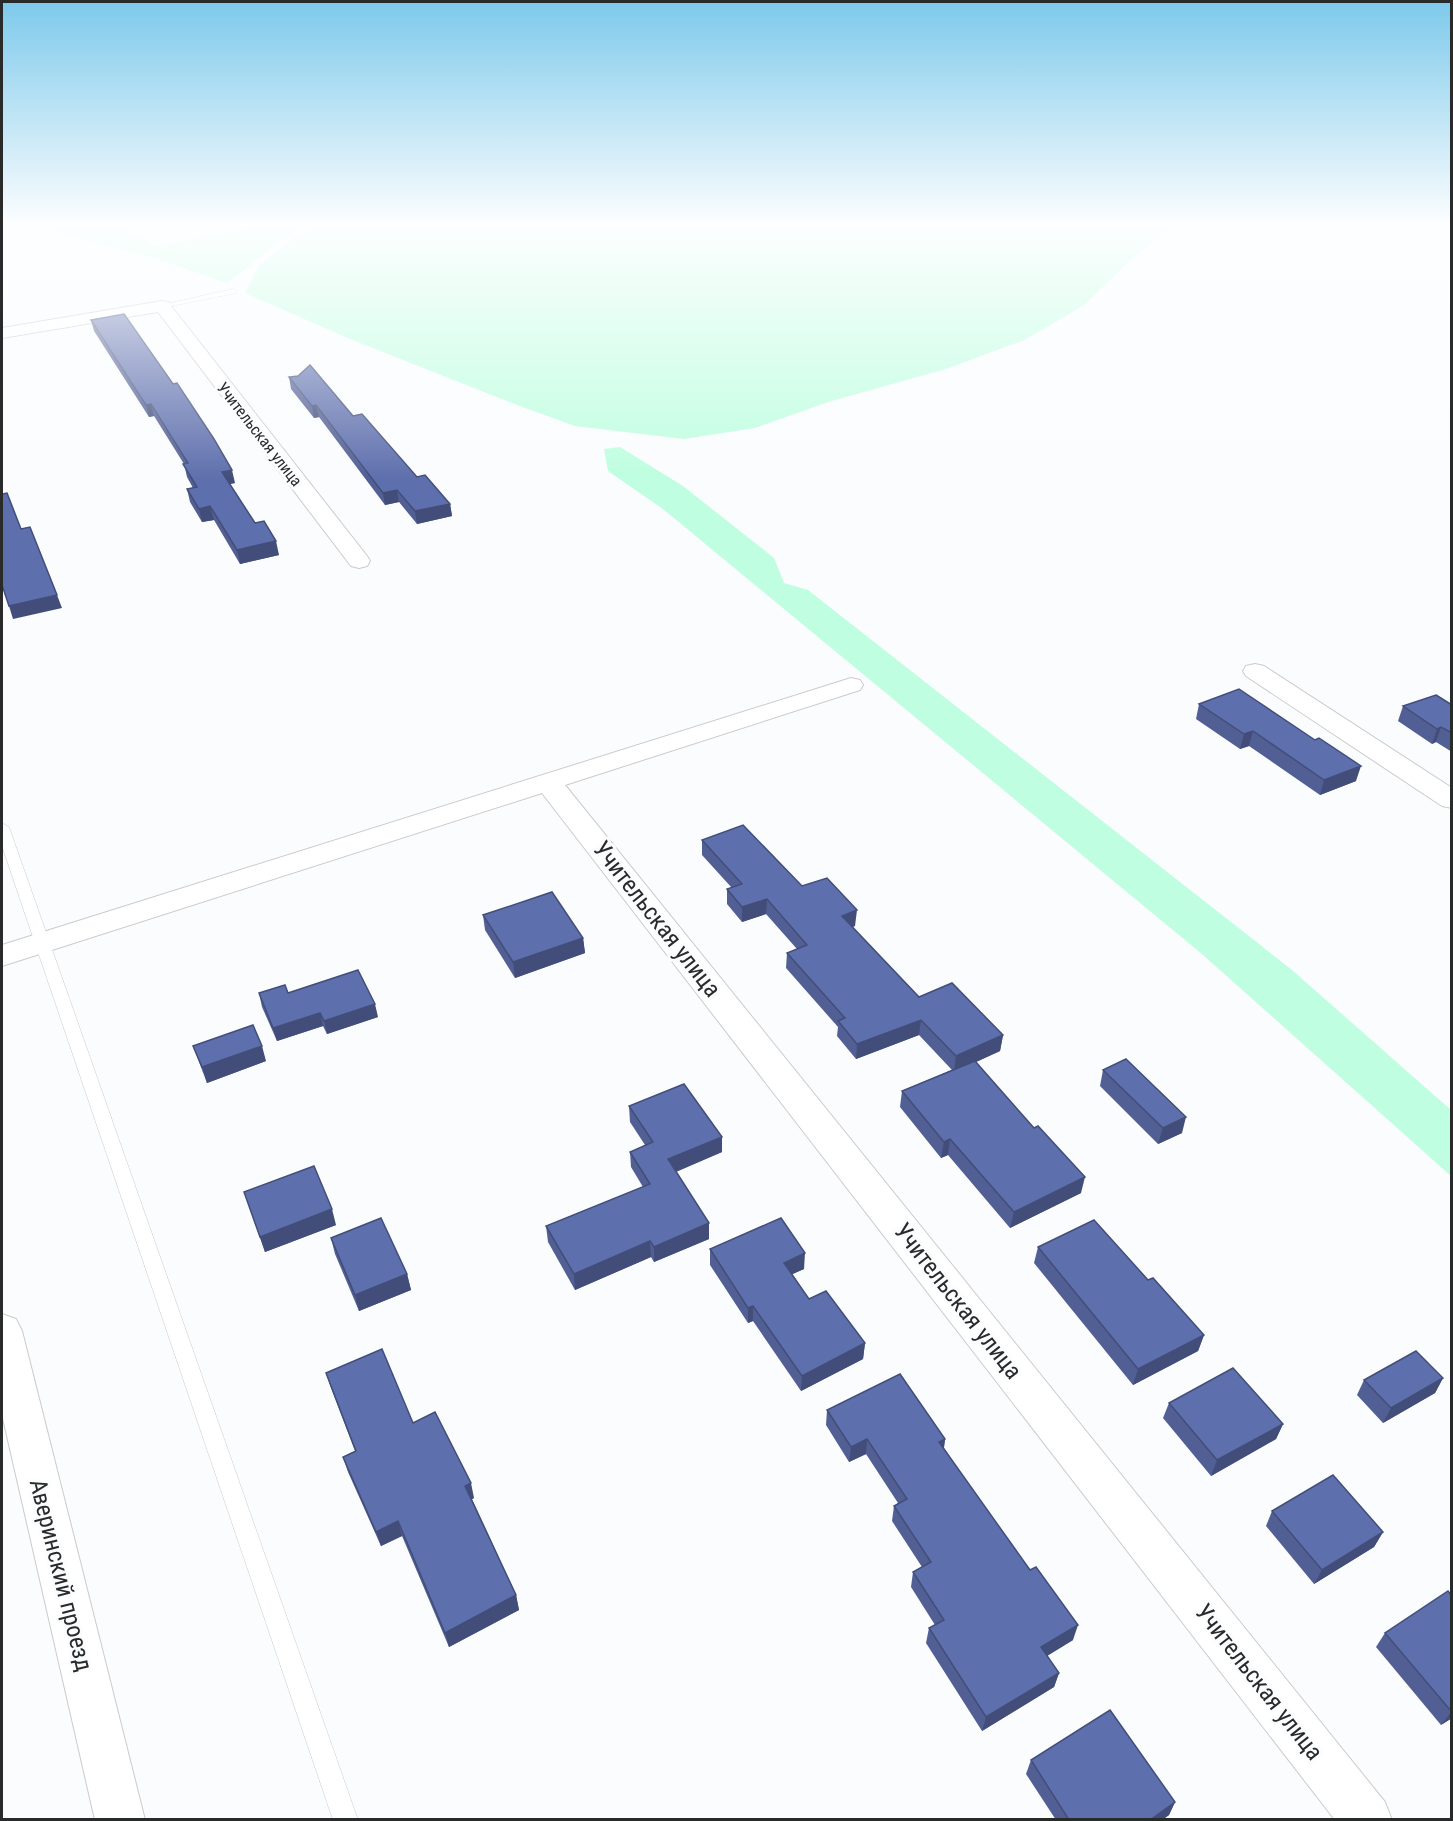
<svg xmlns="http://www.w3.org/2000/svg" width="1453" height="1821" viewBox="0 0 1453 1821" font-family="'Roboto Condensed',sans-serif">
  <style>
    .green { fill: #bffee0 }
    .lines { fill: none; stroke-linecap: round; stroke-linejoin: round }
    .lane-casing { stroke: #cacbcd; stroke-width: 1 }
    .street-casing { stroke: #cacbcd; stroke-width: 2 }
    .lane { fill: #fff; fill-rule: evenodd }
    .street { fill: #fff; fill-rule: evenodd }
    .wall { fill: #515f95 }
    .shaded-wall { fill: #424e79 }
    .building { fill: #5e6fad; stroke: #424e79; stroke-width: 1.5 }
    .labels { text-anchor: middle; stroke-width: 6; stroke-linejoin: round; paint-order: stroke }
    .far-street-label { font-size: 16px; fill: #292a2a; stroke: #fbfcfe }
    .near-street-label { font-size: 24px; fill: #292a2a; stroke: #fbfcfe }
  </style>
  <rect width="100%" height="100%" fill="#fbfcfe"/>
  <!-- green -->
  <g class="green">
    <polygon points="28,224 120,224 156,247 267,224 312,224 283,239 227,283 155,258"/>
    <polygon points="322,224 1177,224 1136,255 1083,306 1024,340 946,369 828,402 755,428 684,439 575,426 517,405 350,339 245,293 259,266 292,239"/>
    <polygon points="620,447 683,486 774,558 784,583 808,590 1292,970 1451,1110 1451,1176 1202,954 663,509 608,471 604,449"/>
  </g>
  <g class="lines">
    <defs>
      <g id="lane">
        <polygon points="233,289 237,291 236,293 162,308 158,306"/>
        <polygon points="2,823 9,827 358,1820 333,1820 2,846"/>
      </g>
      <g id="street">
        <polygon points="162,301 168,302 367,556 370,561 367,566 359,568 351,566 158,312 2,338 2,328"/>
        <polygon points="1255,664 1264,666 1452,788 1452,808 1442,806 1246,676 1243,671 1246,666"/>
        <polygon points="851,678 860,680 863,685 860,690 565,785 1385,1802 1392,1820 1335,1820 542,793 2,966 2,945"/>
        <polygon points="2,1314 16,1319 22,1331 145,1820 95,1820 2,1414"/>
      </g>
    </defs>
    <!-- lane casing -->
    <use href="#lane" class="lane-casing"/>
    <!-- street casing -->
    <use href="#street" class="street-casing"/>
    <!-- lane -->
    <use href="#lane" class="lane"/>
    <!-- street -->
    <use href="#street" class="street"/>
  </g>
  <!-- wall -->
  <g class="wall">
    <polygon points="91,320 235,483 229,484 255,523 279,555 240,564 214,520 202,522 190,502 187,489 193,488 187,477 184,464 154,416 149,417 94,331"/>
    <polygon points="289,377 353,416 417,477 450,504 452,516 417,524 399,502 385,505 319,417 314,418 291,389"/>
    <polygon points="1199,704 1356,781 1320,795 1249,746 1240,749 1196,719"/>
    <polygon points="1452,705 1452,752 1436,742 1432,744 1398,721 1403,706"/>
    <polygon points="702,840 802,886 855,926 852,927 919,997 1003,1035 1000,1051 976,1062 1081,1193 1010,1228 948,1155 941,1158 900,1107 902,1091 952,1070 919,1035 856,1059 837,1036 838,1027 786,968 787,953 797,949 766,914 742,922 727,904 727,889 732,888 702,855"/>
    <polygon points="483,915 583,938 585,953 515,978 485,930"/>
    <polygon points="259,993 288,993 378,1017 327,1034 323,1026 277,1041 262,1007"/>
    <polygon points="193,1046 266,1061 207,1083"/>
    <polygon points="1103,1070 1182,1133 1158,1144 1100,1086"/>
    <polygon points="629,1106 722,1152 676,1172 709,1239 654,1262 651,1257 575,1290 548,1242 546,1226 643,1187 631,1167 630,1152 645,1145 630,1122"/>
    <polygon points="244,1192 336,1225 265,1252"/>
    <polygon points="331,1238 407,1274 411,1290 359,1311 335,1254"/>
    <polygon points="1038,1247 1204,1335 1198,1351 1133,1385 1034,1263"/>
    <polygon points="710,1249 804,1269 792,1274 809,1299 865,1343 863,1359 801,1391 753,1321 748,1323 710,1265"/>
    <polygon points="326,1373 413,1423 474,1498 472,1499 516,1595 519,1610 449,1647 402,1536 381,1546 348,1472 343,1457 355,1451 331,1388"/>
    <polygon points="1443,1378 1435,1393 1383,1423 1357,1395 1364,1380"/>
    <polygon points="1169,1403 1283,1424 1276,1439 1211,1476 1163,1418"/>
    <polygon points="827,1410 945,1439 944,1448 1073,1640 1047,1656 1059,1673 1054,1687 982,1731 926,1643 929,1628 935,1625 911,1587 913,1572 922,1567 892,1521 894,1506 898,1503 866,1454 849,1462 826,1425"/>
    <polygon points="1272,1511 1383,1532 1374,1547 1314,1584 1266,1526"/>
    <polygon points="1452,1596 1452,1718 1441,1725 1376,1647 1385,1633"/>
    <polygon points="1031,1760 1175,1802 1169,1815 1162,1820 1056,1820 1026,1774"/>
  </g>
  <!-- shaded-wall -->
  <g class="shaded-wall">
    <polygon points="151,404 154,416 149,417 146,405"/>
    <polygon points="316,405 319,417 314,418 312,406"/>
    <polygon points="232,470 235,483 225,485 222,472"/>
    <polygon points="397,490 399,502 385,505 383,493"/>
    <polygon points="450,504 452,516 417,524 415,511"/>
    <polygon points="210,506 214,520 202,522 199,509"/>
    <polygon points="276,541 279,555 240,564 237,550"/>
    <polygon points="57,595 62,608 13,619 9,606"/>
    <polygon points="1441,727 1436,742 1432,744 1437,729"/>
    <polygon points="1253,731 1249,746 1240,749 1244,734"/>
    <polygon points="1361,766 1356,781 1320,795 1324,780"/>
    <polygon points="767,899 766,914 742,922 742,907"/>
    <polygon points="857,910 855,926 841,931 842,916"/>
    <polygon points="583,938 585,953 515,978 513,962"/>
    <polygon points="375,1004 378,1017 327,1034 324,1021"/>
    <polygon points="320,1013 323,1026 277,1041 273,1028"/>
    <polygon points="921,1020 919,1035 856,1059 857,1044"/>
    <polygon points="1003,1035 1000,1051 954,1072 956,1056"/>
    <polygon points="262,1046 266,1061 207,1083 202,1067"/>
    <polygon points="1186,1117 1182,1133 1158,1144 1163,1128"/>
    <polygon points="722,1137 722,1152 668,1175 668,1159"/>
    <polygon points="950,1139 948,1155 941,1158 944,1142"/>
    <polygon points="1085,1177 1081,1193 1010,1228 1014,1212"/>
    <polygon points="332,1209 336,1225 265,1252 260,1237"/>
    <polygon points="709,1223 709,1239 654,1262 654,1247"/>
    <polygon points="650,1241 651,1257 575,1290 574,1274"/>
    <polygon points="805,1253 804,1269 784,1278 784,1263"/>
    <polygon points="407,1274 411,1290 359,1311 355,1295"/>
    <polygon points="753,1306 753,1321 748,1323 748,1308"/>
    <polygon points="1204,1335 1198,1351 1133,1385 1138,1369"/>
    <polygon points="865,1343 863,1359 801,1391 802,1376"/>
    <polygon points="1443,1378 1435,1393 1383,1423 1391,1408"/>
    <polygon points="1283,1424 1276,1439 1211,1476 1217,1460"/>
    <polygon points="867,1439 866,1454 849,1462 851,1447"/>
    <polygon points="945,1439 943,1454 939,1442"/>
    <polygon points="471,1483 474,1498 468,1501 465,1486"/>
    <polygon points="398,1521 402,1536 381,1546 376,1532"/>
    <polygon points="1383,1532 1374,1547 1314,1584 1322,1570"/>
    <polygon points="516,1595 519,1610 449,1647 445,1633"/>
    <polygon points="1078,1625 1073,1640 1037,1662 1041,1647"/>
    <polygon points="1059,1673 1054,1687 982,1731 986,1717"/>
    <polygon points="1452,1711 1452,1718 1441,1725"/>
    <polygon points="1175,1802 1169,1815 1162,1820 1150,1820"/>
  </g>
  <!-- building -->
  <g class="building">
    <polygon points="124,314 173,384 177,383 214,439 232,470 222,472 255,523 264,521 276,541 237,550 210,506 199,509 187,489 197,487 183,464 188,463 151,404 146,405 91,320"/>
    <polygon points="310,365 353,416 362,414 417,477 425,475 450,504 415,511 397,490 383,493 316,405 312,406 289,377 298,376"/>
    <polygon points="7,493 21,529 30,527 57,595 9,606 2,585 2,494"/>
    <polygon points="1239,689 1315,740 1319,738 1361,766 1324,780 1253,731 1244,734 1199,704"/>
    <polygon points="1436,695 1452,705 1452,733 1441,727 1437,729 1403,706"/>
    <polygon points="743,825 802,886 827,878 857,910 842,916 919,997 952,983 1003,1035 956,1056 921,1020 857,1044 838,1021 845,1018 787,953 807,945 767,899 742,907 727,889 742,884 702,840"/>
    <polygon points="552,892 583,938 513,962 483,915"/>
    <polygon points="358,970 375,1004 324,1021 320,1013 273,1028 259,993 285,985 288,993"/>
    <polygon points="253,1025 262,1046 202,1067 193,1046"/>
    <polygon points="1126,1059 1186,1117 1163,1128 1103,1070"/>
    <polygon points="975,1061 1034,1128 1038,1126 1085,1177 1014,1212 950,1139 944,1142 902,1091"/>
    <polygon points="684,1084 722,1137 668,1159 709,1223 654,1247 650,1241 574,1274 546,1226 650,1184 630,1152 653,1142 629,1106"/>
    <polygon points="314,1166 332,1209 260,1237 244,1192"/>
    <polygon points="381,1218 407,1274 355,1295 331,1238"/>
    <polygon points="781,1218 805,1253 784,1263 809,1299 826,1291 865,1343 802,1376 753,1306 748,1308 710,1249"/>
    <polygon points="1094,1220 1148,1280 1153,1278 1204,1335 1138,1369 1038,1247"/>
    <polygon points="382,1349 413,1423 435,1412 471,1483 465,1486 516,1595 445,1633 398,1521 376,1532 343,1457 356,1451 326,1373"/>
    <polygon points="1416,1351 1443,1378 1391,1408 1364,1380"/>
    <polygon points="1233,1368 1283,1424 1217,1460 1169,1403"/>
    <polygon points="900,1374 945,1439 939,1442 1030,1570 1036,1567 1078,1625 1041,1647 1059,1673 986,1717 929,1628 944,1620 913,1572 931,1562 894,1506 907,1499 867,1439 851,1447 827,1410"/>
    <polygon points="1333,1475 1383,1532 1322,1570 1272,1511"/>
    <polygon points="1448,1591 1452,1596 1451,1711 1385,1633"/>
    <polygon points="1110,1710 1175,1802 1150,1820 1069,1820 1031,1760"/>
  </g>
  <!-- sky -->
  <linearGradient id="sky" x2="0" y2="1"><stop stop-color="#7dc9eb"/><stop offset="0.47" stop-color="#fdfeff"/><stop offset="1" stop-color="#fdfeff" stop-opacity="0"/></linearGradient>
  <rect width="1453" height="479" fill="url(#sky)"/>
  <g class="labels">
    <!-- far-street labels -->
    <g class="far-street-label">
      <text transform="translate(260 434) rotate(52)" y="6">Учительская улица</text>
    </g>
    <!-- near-street labels -->
    <g class="near-street-label">
      <text transform="translate(657 919) rotate(52)" y="8">Учительская улица</text>
      <text transform="translate(958 1301) rotate(52)" y="8">Учительская улица</text>
      <text transform="translate(61 1575) rotate(76)" y="8">Аверинский проезд</text>
      <text transform="translate(1259 1682) rotate(52)" y="8">Учительская улица</text>
    </g>
  </g>
  <!-- border -->
  <rect width="1453" height="1821" fill="none" stroke="#292a2a" stroke-width="6"/>
</svg>
